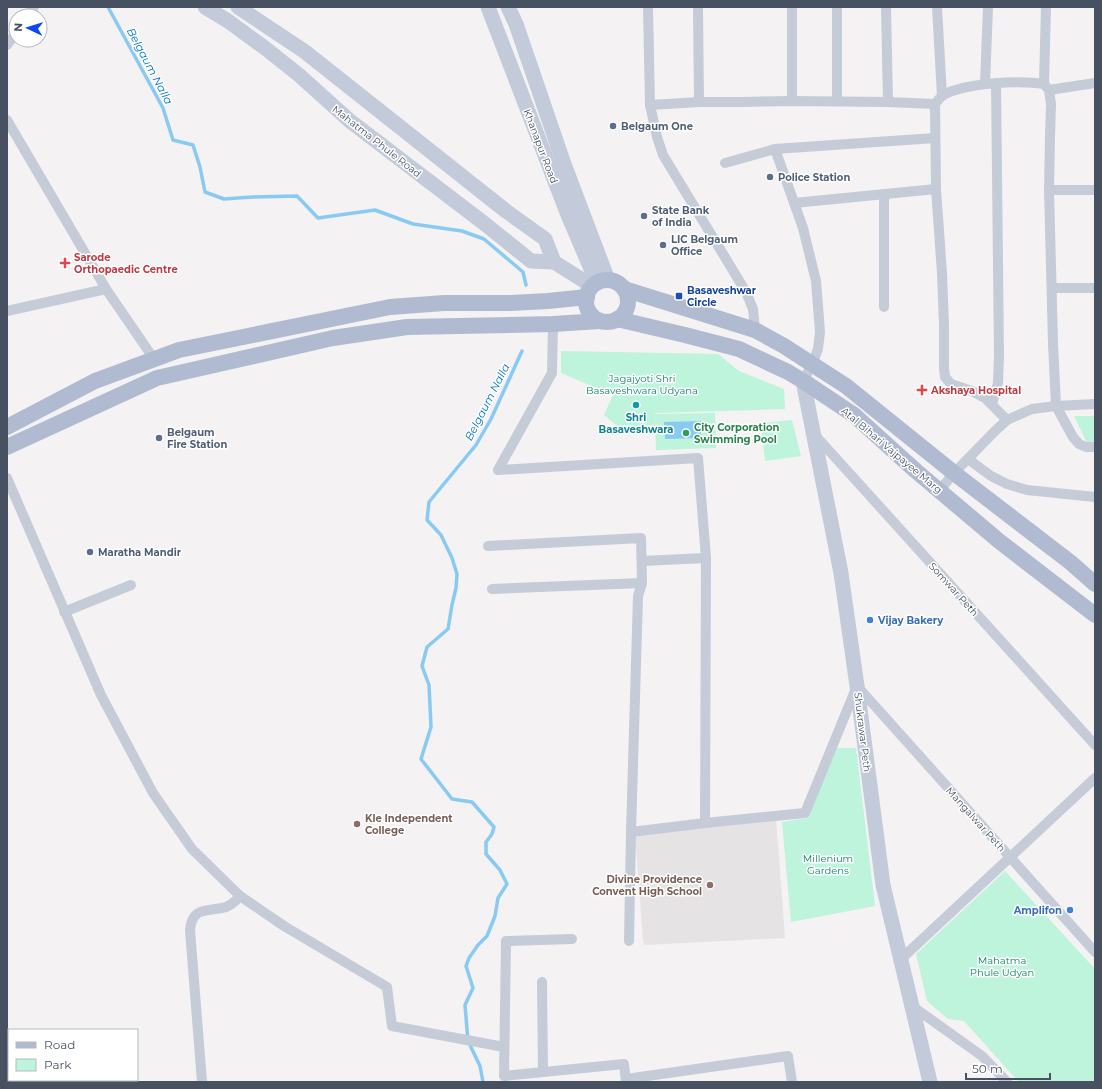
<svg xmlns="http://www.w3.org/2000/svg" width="1102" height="1089" viewBox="0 0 1102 1089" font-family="Montserrat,sans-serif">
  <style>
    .education { fill: #e5e3e4 }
    .green { fill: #bef3dc }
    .water { fill: #89caf3 }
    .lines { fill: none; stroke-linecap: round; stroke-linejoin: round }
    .stream { stroke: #89caf3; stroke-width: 3.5 }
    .street { stroke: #c5cbd7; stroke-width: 10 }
    .secondary { stroke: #c3cbdb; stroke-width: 15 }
    .primary { stroke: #b0bbd2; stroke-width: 16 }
    .service-dot { fill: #5c6f8a; stroke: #fff; stroke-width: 1.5 }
    .health-dot { fill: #e0444e; stroke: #fff; stroke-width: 1.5 }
    .transit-dot { fill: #1a4fb4; stroke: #fff; stroke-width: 1.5 }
    .culture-dot { fill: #0f9aa8; stroke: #fff; stroke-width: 1.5 }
    .leisure-dot { fill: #2e9e5b; stroke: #fff; stroke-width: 1.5 }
    .shop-dot { fill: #3f7fe0; stroke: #fff; stroke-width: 1.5 }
    .education-dot { fill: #8d6e63; stroke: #fff; stroke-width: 1.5 }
    .labels { text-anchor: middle; stroke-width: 3; stroke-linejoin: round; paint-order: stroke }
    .service-label { font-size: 10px; font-weight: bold; fill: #4e5e75; stroke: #fff; text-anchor: start }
    .street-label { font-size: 10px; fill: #485161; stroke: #fff }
    .health-label { font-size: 10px; font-weight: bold; fill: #be3a42; stroke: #fff; text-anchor: start }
    .transit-label { font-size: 10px; font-weight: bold; fill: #164399; stroke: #fff; text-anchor: start }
    .park-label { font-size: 10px; fill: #10845f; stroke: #fff }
    .culture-label { font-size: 10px; font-weight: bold; fill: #0d838f; stroke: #fff }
    .leisure-label { font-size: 10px; font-weight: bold; fill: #27864d; stroke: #fff; text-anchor: start }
    .shop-label { font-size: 10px; font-weight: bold; fill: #366cbe; stroke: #fff; text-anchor: start }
    .education-label { font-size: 10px; font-weight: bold; fill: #785e54; stroke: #fff; text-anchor: start }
    .water-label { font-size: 11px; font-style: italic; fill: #0173ba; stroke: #fff }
  </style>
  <rect width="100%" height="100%" fill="#f4f2f2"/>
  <!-- education -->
  <polygon class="education" points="776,819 785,938 644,945 643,940 635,833"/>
  <!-- green -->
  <g class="green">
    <polygon points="561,351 718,354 739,371 784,389 785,409 655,413 655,434 627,434 604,415 613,395 561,373"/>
    <polygon points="715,413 716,448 656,450 655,414"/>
    <polygon points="1074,416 1095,416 1095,443 1087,443"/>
    <polygon points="792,420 801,456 765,461 761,423"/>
    <polygon points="836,748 856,748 875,906 791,922 782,822 807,818"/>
    <polygon points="1005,871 1095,969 1095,1082 1019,1082 964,1021 948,1019 927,1001 916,954"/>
  </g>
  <!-- water -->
  <polygon class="water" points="701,421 701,438 665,439 664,422"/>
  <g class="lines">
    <!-- stream -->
    <g class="stream">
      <polyline points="108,7 163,108 173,140 193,145 200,167 205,192 224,199 252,197 297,196 318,218 375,210 413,224 462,231 484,239 523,272 526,285"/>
      <polyline points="483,1082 480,1066 468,1041 465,1005 473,988 466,966 469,958 478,945 487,936 495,916 498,898 507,884 500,870 486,854 486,842 492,834 494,827 472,802 452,799 421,759 431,727 429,685 422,666 427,647 448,629 452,605 456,588 457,574 452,558 441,535 427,520 429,502 476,445 491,419 522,351"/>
    </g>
    <!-- street -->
    <g class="street">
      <polyline points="648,7 650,105 657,137 663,155 746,292 753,309 755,330"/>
      <polyline points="698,7 699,102"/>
      <polyline points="837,7 837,101"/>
      <polyline points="886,7 888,102"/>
      <polyline points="937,7 942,96"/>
      <polyline points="28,16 34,7"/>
      <polyline points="7,45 16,33"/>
      <polyline points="985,84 988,7"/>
      <polyline points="1044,84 1046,7"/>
      <polyline points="1049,90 1095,83"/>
      <polyline points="792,101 792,7"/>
      <polyline points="650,105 699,102 741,102 792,101 888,102 935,104"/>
      <polyline points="7,120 106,289 154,359"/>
      <polyline points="775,149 803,228 816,281 820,332 818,349 812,365 803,381"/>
      <polyline points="725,163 775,149 935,138"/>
      <polyline points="1049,190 1095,190"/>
      <polyline points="884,195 884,307"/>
      <polyline points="794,203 936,189"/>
      <polyline points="1052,288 1095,288"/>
      <polyline points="7,311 106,289"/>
      <polyline points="992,404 998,383 999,355 996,83"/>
      <path d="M1007,420l-22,-22 -13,-7 -21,-7 -6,-7 -1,-10v-42l-2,-52 -6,-84 -1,-85c3,-3 5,-7 8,-9 22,-12 76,-15 101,-11l5,6 2,14 -1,33 -1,53 4,153 3,63 17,31 6,7 7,3h9"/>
      <polyline points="814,434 1095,745"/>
      <polyline points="968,459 991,476 1007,484 1027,490 1095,497"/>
      <polyline points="498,470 698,458 706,558 705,823"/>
      <polyline points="498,470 552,373 553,324"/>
      <polyline points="7,478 101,695 153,793 192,849 240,896 284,926 387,987 392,1026 504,1047"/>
      <polyline points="939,491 954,473 995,431 1007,420 1032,409 1056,406 1095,404"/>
      <polyline points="488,546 641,538 642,583 638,596 631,832 629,941"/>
      <polyline points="642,561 706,558"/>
      <polyline points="492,589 642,583"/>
      <polyline points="64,612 131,585"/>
      <polyline points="631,832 705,823 805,813 857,686 1095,952"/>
      <polyline points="572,939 506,941 504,1076 624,1064 626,1082"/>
      <polyline points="900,960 1095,778"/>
      <polyline points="542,982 543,1072"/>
      <polyline points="912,1006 982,1056 1007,1082"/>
      <polyline points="626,1079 788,1056 792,1082"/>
      <path d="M202,1082l-12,-152c2,-22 15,-19 32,-22 8,-1 13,-6 18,-12"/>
    </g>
    <!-- secondary -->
    <g class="secondary">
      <polyline points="205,7 228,21 265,48 299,75 350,121 485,224 531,261 554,262"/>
      <polyline points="238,7 304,51 506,211 545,239 554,262 592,286"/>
      <polyline points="488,7 568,215 597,283"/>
      <polyline points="508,7 516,24 564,164 608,280"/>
      <polyline points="803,381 841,573 857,686 883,885 930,1082"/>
    </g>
    <!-- primary -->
    <g class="primary">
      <circle cx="607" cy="301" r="21"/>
      <polyline points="624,289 755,330 784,346 846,386 954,473 1070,562 1095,584"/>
      <polyline points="617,319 685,335 739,349 788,372 803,381 854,415 916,471 999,541 1095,615"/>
      <polyline points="7,427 95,381 179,350 390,307 444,303 511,303 548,301 587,297"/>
      <polyline points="7,447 157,378 333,338 407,327 553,324 600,321"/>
    </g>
  </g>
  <!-- markers -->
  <g class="service-dot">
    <circle cx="613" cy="126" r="4"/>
    <circle cx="770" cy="177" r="4"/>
    <circle cx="644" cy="216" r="4"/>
    <circle cx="663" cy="245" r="4"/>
    <circle cx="159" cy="438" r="4"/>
    <circle cx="90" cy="552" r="4"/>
  </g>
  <g class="health-dot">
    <path d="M63 257h4v4h4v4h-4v4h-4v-4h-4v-4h4z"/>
    <path d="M920 384h4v4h4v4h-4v4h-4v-4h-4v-4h4z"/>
  </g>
  <rect class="transit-dot" x="675" y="292" width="8" height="8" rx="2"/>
  <circle class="culture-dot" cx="636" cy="405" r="4"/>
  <circle class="leisure-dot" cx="686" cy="433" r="4"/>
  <g class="shop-dot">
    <circle cx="870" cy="620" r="4"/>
    <circle cx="1070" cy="910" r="4"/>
  </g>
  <g class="education-dot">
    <circle cx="357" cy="824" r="4"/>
    <circle cx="710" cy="885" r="4"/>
  </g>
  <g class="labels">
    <!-- service labels -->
    <g class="service-label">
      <text x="621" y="130">Belgaum One</text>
      <text x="778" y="181">Police Station</text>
      <text x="652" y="214">State Bank<tspan x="652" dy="12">of India</tspan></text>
      <text x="671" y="243">LIC Belgaum<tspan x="671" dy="12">Office</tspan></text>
      <text x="167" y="436">Belgaum<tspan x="167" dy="12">Fire Station</tspan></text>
      <text x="98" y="556">Maratha Mandir</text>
    </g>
    <!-- street labels -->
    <g class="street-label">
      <text transform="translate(377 141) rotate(38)" y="4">Mahatma Phule Road</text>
      <text transform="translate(541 146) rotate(69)" y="4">Khanapur Road</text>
      <text transform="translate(892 450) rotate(40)" y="4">Atal Bihari Vajpayee Marg</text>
      <text transform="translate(954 589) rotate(48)" y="4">Somwar Peth</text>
      <text transform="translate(863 732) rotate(83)" y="4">Shukrawar Peth</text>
      <text transform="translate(976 819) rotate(48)" y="4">Mangalwar Peth</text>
    </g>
    <!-- health labels -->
    <g class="health-label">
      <text x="74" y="261">Sarode<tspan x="74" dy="12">Orthopaedic Centre</tspan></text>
      <text x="931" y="394">Akshaya Hospital</text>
    </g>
    <!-- transit labels -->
    <g class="transit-label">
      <text x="687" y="294">Basaveshwar<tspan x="687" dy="12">Circle</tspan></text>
    </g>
    <!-- park labels -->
    <g class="park-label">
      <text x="642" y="382">Jagajyoti Shri<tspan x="642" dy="12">Basaveshwara Udyana</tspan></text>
      <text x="828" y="862">Millenium<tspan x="828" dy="12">Gardens</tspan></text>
      <text x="1002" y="964">Mahatma<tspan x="1002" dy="12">Phule Udyan</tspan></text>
    </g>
    <!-- culture labels -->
    <g class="culture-label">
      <text x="636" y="421">Shri<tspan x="636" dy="12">Basaveshwara</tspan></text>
    </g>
    <!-- leisure labels -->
    <g class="leisure-label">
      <text x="694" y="431">City Corporation<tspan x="694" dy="12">Swimming Pool</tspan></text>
    </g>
    <!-- shop labels -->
    <g class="shop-label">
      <text x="878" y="624">Vijay Bakery</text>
      <text x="1062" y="914" text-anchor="end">Amplifon</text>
    </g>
    <!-- education labels -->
    <g class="education-label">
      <text x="365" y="822">Kle Independent<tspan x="365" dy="12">College</tspan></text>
      <text x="702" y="883" text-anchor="end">Divine Providence<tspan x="702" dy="12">Convent High School</tspan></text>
    </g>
    <!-- water labels -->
    <g class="water-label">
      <text transform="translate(150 66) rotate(62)" y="4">Belgaum Nalla</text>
      <text transform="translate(487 402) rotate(-63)" y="4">Belgaum Nalla</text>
    </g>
  </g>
  <!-- border -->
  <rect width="1102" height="1089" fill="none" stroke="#485161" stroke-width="16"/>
  <!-- legend -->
  <rect x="8" y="1029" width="130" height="52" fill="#ffffff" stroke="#b6b9c0"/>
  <rect x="16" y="1042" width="20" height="6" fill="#b0bbd2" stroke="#b6b9c0"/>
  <text x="44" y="1049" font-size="12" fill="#485161">Road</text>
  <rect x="16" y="1059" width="20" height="12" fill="#bef3dc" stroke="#b6b9c0"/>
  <text x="44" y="1069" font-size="12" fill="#485161">Park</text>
  <!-- north arrow -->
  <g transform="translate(28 28) rotate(274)"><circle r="19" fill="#ffffff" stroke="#b6b9c0"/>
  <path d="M0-3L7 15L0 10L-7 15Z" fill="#0c48f4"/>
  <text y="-6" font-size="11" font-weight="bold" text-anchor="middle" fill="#485161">N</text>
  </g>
  <!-- scale -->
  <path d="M966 1073v6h84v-6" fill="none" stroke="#485161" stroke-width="2"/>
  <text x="972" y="1073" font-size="12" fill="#485161" stroke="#ffffff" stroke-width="3" paint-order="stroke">50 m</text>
</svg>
